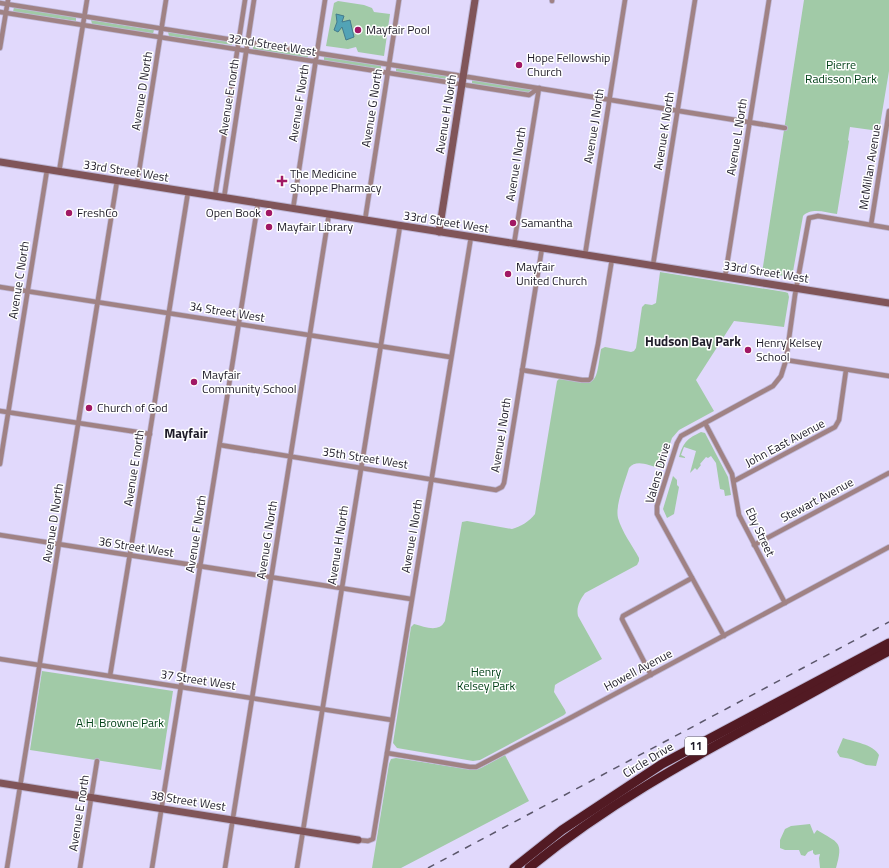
<svg xmlns="http://www.w3.org/2000/svg" width="889" height="868" viewBox="0 0 889 868" font-family="'Titillium Web',sans-serif">
  <style>
    .green { fill: #a1caa7 }
    .water { fill: #52a3b6; stroke: #437a8c }
    .lines { fill: none; stroke-linecap: round; stroke-linejoin: round }
    .street-casing { stroke: #beb7d6; stroke-width: 6 }
    .secondary-casing { stroke: #beb7d6; stroke-width: 9 }
    .highway-casing { stroke: #beb7d6; stroke-width: 11 }
    .street { stroke: #a08284; stroke-width: 4.5 }
    .secondary { stroke: #805559; stroke-width: 7 }
    .highway { stroke: #521a23; stroke-width: 9 }
    .rail { stroke: #5b576b; stroke-width: 1.5; stroke-dasharray: 7 7; stroke-linecap: butt }
    .poi-dot { fill: #a11864; stroke: #fff; stroke-width: 1.5 }
    .labels { text-anchor: middle; stroke-width: 3; stroke-linejoin: round; paint-order: stroke }
    .shield { fill: #fff; stroke: #626069; stroke-width: 1 }
    .shield-label { font-size: 11px; font-weight: bold; fill: #1f1c29 }
    .poi-label { font-size: 12px; fill: #1f1c29; stroke: #fff; text-anchor: start }
    .street-label { font-size: 12px; fill: #1f1c29; stroke: #fff }
    .park-label { font-size: 12px; fill: #024118; stroke: #fff }
    .neighbourhood-label { font-size: 13px; font-weight: bold; fill: #1f1c29; stroke: #fff }
  </style>
  <rect width="100%" height="100%" fill="#e1d9fc"/>
  <!-- green -->
  <g class="green">
    <path d="M804,0h85v71l-10,60 -29,-4 -2,13 1,1 -12,73c-11,-1 -25,-7 -34,2l-11,61 -30,-4z"/>
    <polygon points="338,1 364,5 372,8 374,12 390,14 384,56 358,52 356,47 348,49 326,46 334,3"/>
    <polygon points="14,7 76,17 76,21 13,12"/>
    <polygon points="91,20 154,30 153,34 92,24"/>
    <polygon points="168,32 232,42 232,45 169,36"/>
    <polygon points="253,45 308,54 308,58 253,50"/>
    <polygon points="324,56 381,65 381,69 324,61"/>
    <polygon points="396,68 454,77 454,80 396,72"/>
    <polygon points="472,80 530,89 530,93 472,84"/>
    <path d="M660,272l125,20 3,1 1,4 -5,30 -50,-6 -38,59 18,31 -35,19 -7,8 -10,29 -3,1c-11,-3 -23,-9 -30,0 -4,14 -14,37 -11,50 4,14 14,27 21,40v3l-2,4 -52,28c-5,7 -9,14 -7,23l24,43 -44,24 -3,2 -1,7 11,18 1,3 -2,2 -84,45 -7,1 -76,-13 -4,-5 18,-116 3,-3c11,3 25,9 31,-3l17,-99 5,-1 45,8c8,-2 18,-8 23,-15l22,-133 3,-3c38,7 35,9 41,-29l4,-2 26,5 3,-1 2,-3 6,-41 3,-3 7,1 4,-2z"/>
    <path d="M701,432l4,1 23,44 3,18 -6,1 -1,-6 -4,-1 -4,-26 -5,-7 -3,2 -2,-1 -6,7 1,1 -4,5 -2,-2 -5,5 6,-22 -12,-4 -3,8 4,2v1l-6,-1c5,-16 8,-18 22,-25z"/>
    <polygon points="673,476 677,480 677,485 679,487 674,514 667,518 663,509"/>
    <polygon points="42,671 173,691 161,770 30,750"/>
    <path d="M843,738c11,4 30,6 36,17l-3,11 -10,-1 -15,-6 -11,-2 -3,-5z"/>
    <polygon points="505,755 529,801 401,868 372,868 389,764 391,759 396,758 473,770 481,768"/>
    <path d="M810,824l4,10 3,-4c21,13 27,11 19,38h-16l-1,-10 1,-4 -5,1 -2,-2v-3l-5,2 -3,4 -4,-1 -2,-5h-14l-5,-2v-8l5,-11 6,-3z"/>
  </g>
  <!-- water -->
  <polygon class="water" points="336,14 344,16 342,22 350,20 354,37 346,40 342,27 338,32 334,30 337,22"/>
  <g class="lines">
    <defs>
      <g id="street">
        <polyline points="552,1 552,0"/>
        <polyline points="0,3 456,75 785,128"/>
        <polyline points="0,12 529,95 539,88"/>
        <polyline points="0,48 8,0"/>
        <polyline points="59,172 87,0"/>
        <polyline points="137,184 166,0"/>
        <polyline points="215,196 245,0"/>
        <polyline points="224,198 254,0"/>
        <polyline points="293,209 325,0"/>
        <polyline points="365,220 399,0"/>
        <polyline points="871,225 889,111"/>
        <polyline points="514,244 539,88"/>
        <polyline points="585,255 625,0"/>
        <polyline points="653,265 695,0"/>
        <polyline points="725,277 769,0"/>
        <polyline points="0,287 450,357"/>
        <polyline points="786,360 889,376"/>
        <polyline points="522,370 582,380 589,380 591,378 598,344 612,259"/>
        <polyline points="0,411 150,434"/>
        <polyline points="705,423 732,474 739,515 785,603"/>
        <polyline points="220,445 496,490 502,487 504,483 542,248"/>
        <polyline points="0,464 47,170"/>
        <polyline points="734,481 835,427 839,420 846,370"/>
        <polyline points="0,535 411,599"/>
        <polyline points="754,545 889,473"/>
        <polyline points="724,636 657,514 657,506 677,443 681,436 773,386 781,376 786,360 795,295 809,218 818,216 889,228"/>
        <polyline points="0,659 392,720"/>
        <polyline points="651,675 624,623 622,619 623,616 692,578"/>
        <polyline points="110,676 148,444 188,192"/>
        <polyline points="387,753 470,767 476,767 572,717 889,547"/>
        <polyline points="358,840 368,841 373,839 471,237"/>
        <polyline points="7,868 117,181"/>
        <polyline points="80,868 97,761"/>
        <polyline points="152,868 258,203"/>
        <polyline points="225,868 329,214"/>
        <polyline points="297,868 400,226"/>
      </g>
      <g id="secondary">
        <polyline points="0,162 889,303"/>
        <polyline points="439,232 475,0"/>
        <polyline points="0,783 358,840"/>
      </g>
      <g id="highway">
        <polyline points="514,868 562,830 662,764 889,643"/>
        <path d="M529,868c74,-61 157,-107 241,-152 39,-21 79,-44 119,-65"/>
      </g>
    </defs>
    <!-- street casing -->
    <use href="#street" class="street-casing"/>
    <!-- secondary casing -->
    <use href="#secondary" class="secondary-casing"/>
    <!-- highway casing -->
    <use href="#highway" class="highway-casing"/>
    <!-- street -->
    <use href="#street" class="street"/>
    <!-- secondary -->
    <use href="#secondary" class="secondary"/>
    <!-- highway -->
    <use href="#highway" class="highway"/>
    <!-- rail -->
    <polyline class="rail" points="428,868 889,622"/>
  </g>
  <!-- markers -->
  <g class="poi-dot">
    <circle cx="358" cy="30" r="4"/>
    <circle cx="519" cy="65" r="4"/>
    <path d="M280 175h4v4h4v4h-4v4h-4v-4h-4v-4h4z"/>
    <circle cx="69" cy="213" r="4"/>
    <circle cx="269" cy="213" r="4"/>
    <circle cx="513" cy="223" r="4"/>
    <circle cx="269" cy="227" r="4"/>
    <circle cx="508" cy="274" r="4"/>
    <circle cx="748" cy="350" r="4"/>
    <circle cx="194" cy="382" r="4"/>
    <circle cx="89" cy="408" r="4"/>
  </g>
  <g class="labels">
    <!-- shield labels -->
    <rect class="shield" x="685" y="737" width="22" height="18" rx="3"/>
    <g class="shield-label">
      <text x="696" y="750">11</text>
    </g>
    <!-- poi labels -->
    <g class="poi-label">
      <text x="366" y="34">Mayfair Pool</text>
      <text x="527" y="62">Hope Fellowship<tspan x="527" dy="14">Church</tspan></text>
      <text x="290" y="178">The Medicine<tspan x="290" dy="14">Shoppe Pharmacy</tspan></text>
      <text x="77" y="217">FreshCo</text>
      <text x="261" y="217" text-anchor="end">Open Book</text>
      <text x="521" y="227">Samantha</text>
      <text x="277" y="231">Mayfair Library</text>
      <text x="516" y="271">Mayfair<tspan x="516" dy="14">United Church</tspan></text>
      <text x="756" y="347">Henry Kelsey<tspan x="756" dy="14">School</tspan></text>
      <text x="202" y="379">Mayfair<tspan x="202" dy="14">Community School</tspan></text>
      <text x="97" y="412">Church of God</text>
    </g>
    <!-- street labels -->
    <g class="street-label">
      <text transform="translate(272 45) rotate(9)" y="4">32nd Street West</text>
      <text transform="translate(142 91) rotate(-81)" y="4">Avenue D North</text>
      <text transform="translate(229 97) rotate(-81)" y="4">Avenue E north</text>
      <text transform="translate(299 103) rotate(-81)" y="4">Avenue F North</text>
      <text transform="translate(372 108) rotate(-81)" y="4">Avenue G North</text>
      <text transform="translate(446 114) rotate(-81)" y="4">Avenue H North</text>
      <text transform="translate(594 126) rotate(-81)" y="4">Avenue J North</text>
      <text transform="translate(664 131) rotate(-81)" y="4">Avenue K North</text>
      <text transform="translate(737 137) rotate(-81)" y="4">Avenue L North</text>
      <text transform="translate(516 164) rotate(-81)" y="4">Avenue I North</text>
      <text transform="translate(870 167) rotate(-81)" y="4">McMillan Avenue</text>
      <text transform="translate(126 171) rotate(9)" y="4">33rd Street West</text>
      <text transform="translate(446 222) rotate(9)" y="4">33rd Street West</text>
      <text transform="translate(766 272) rotate(9)" y="4">33rd Street West</text>
      <text transform="translate(19 280) rotate(-81)" y="4">Avenue C North</text>
      <text transform="translate(227 312) rotate(9)" y="4">34 Street West</text>
      <text transform="translate(501 435) rotate(-81)" y="4">Avenue J North</text>
      <text transform="translate(785 443) rotate(-28)" y="4">John East Avenue</text>
      <text transform="translate(365 458) rotate(9)" y="4">35th Street West</text>
      <text transform="translate(134 468) rotate(-81)" y="4">Avenue E north</text>
      <text transform="translate(658 473) rotate(-74)" y="4">Valens Drive</text>
      <text transform="translate(817 500) rotate(-28)" y="4">Stewart Avenue</text>
      <text transform="translate(53 523) rotate(-81)" y="4">Avenue D North</text>
      <text transform="translate(760 532) rotate(65)" y="4">Eby Street</text>
      <text transform="translate(196 534) rotate(-81)" y="4">Avenue F North</text>
      <text transform="translate(412 536) rotate(-80)" y="4">Avenue I North</text>
      <text transform="translate(267 540) rotate(-81)" y="4">Avenue G North</text>
      <text transform="translate(338 545) rotate(-81)" y="4">Avenue H North</text>
      <text transform="translate(136 547) rotate(9)" y="4">36 Street West</text>
      <text transform="translate(638 670) rotate(-28)" y="4">Howell Avenue</text>
      <text transform="translate(198 680) rotate(9)" y="4">37 Street West</text>
      <text transform="translate(648 760) rotate(-31)" y="4">Circle Drive</text>
      <text transform="translate(188 801) rotate(9)" y="4">38 Street West</text>
      <text transform="translate(79 813) rotate(-81)" y="4">Avenue E north</text>
    </g>
    <!-- park labels -->
    <g class="park-label">
      <text x="841" y="69">Pierre<tspan x="841" dy="14">Radisson Park</tspan></text>
      <text x="486" y="676">Henry<tspan x="486" dy="14">Kelsey Park</tspan></text>
      <text x="120" y="727">A.H. Browne Park</text>
    </g>
    <!-- neighbourhood labels -->
    <g class="neighbourhood-label">
      <text x="693" y="346">Hudson Bay Park</text>
      <text x="186" y="438">Mayfair</text>
    </g>
  </g>
</svg>
